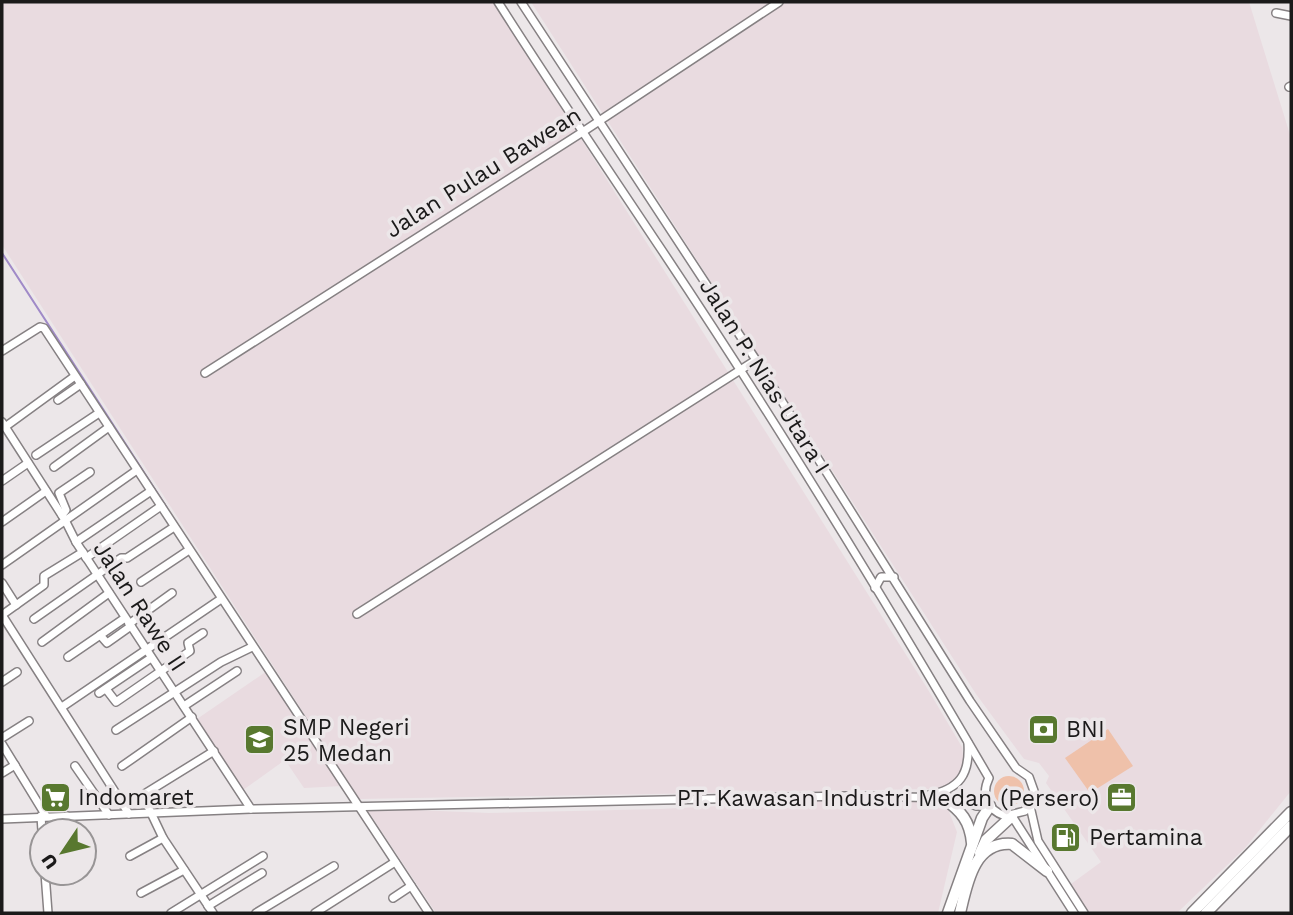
<svg xmlns="http://www.w3.org/2000/svg" width="1293" height="915" viewBox="0 0 1293 915" font-family="'Work Sans',sans-serif">
  <style>
    .built { fill: #e9dbe0 }
    .green { fill: #efc1aa }
    .lines { fill: none; stroke-linecap: round; stroke-linejoin: round }
    .stream { stroke: #a08ac8; stroke-width: 2 }
    .minor-casing { stroke: #868183; stroke-width: 10 }
    .highway-casing { stroke: #868183; stroke-width: 13 }
    .minor { stroke: #fff; stroke-width: 7 }
    .highway { stroke: #fff; stroke-width: 10 }
    .labels { text-anchor: middle; stroke-width: 7; stroke-linejoin: round; paint-order: stroke }
    .street-label { font-size: 23px; fill: #1b1a1a; stroke: #ece7e9 }
    .poi-label { font-size: 23px; fill: #1b1a1a; stroke: #ece7e9; text-anchor: start }
  </style>
  <rect width="100%" height="100%" fill="#ece7e9"/>
  <!-- built -->
  <g class="built">
    <polygon points="2,2 495,2 927,688 962,747 964,764 960,772 949,785 931,789 359,799 2,245"/>
    <polygon points="531,2 1249,2 1291,138 1291,791 1245,848 1177,913 1090,913 1071,884 1101,862 1046,783 1049,776 1039,763 1024,759 976,694"/>
    <polygon points="267,671 341,786 304,788 285,760 243,790 197,719"/>
    <polygon points="935,795 946,804 957,832 938,913 436,913 366,808 489,813 660,809"/>
  </g>
  <!-- green -->
  <g class="green">
    <polygon points="1108,729 1133,766 1090,793 1065,758"/>
    <circle cx="1009" cy="791" r="15"/>
  </g>
  <g class="lines">
    <!-- stream -->
    <polyline class="stream" points="2,253 167,508"/>
    <defs>
      <g id="minor">
        <path d="M498,2c52,82 107,163 161,244 116,173 225,352 330,532 -8,16 -2,32 16,38l20,-5 9,-20 -5,-14 -13,-9 -46,-67 -214,-341 -235,-358"/>
        <polyline points="1276,13 1291,16"/>
        <polyline points="1289,87 1291,86"/>
        <polyline points="2,351 40,327 44,328 429,913"/>
        <polyline points="205,373 581,133 779,2"/>
        <polyline points="58,400 81,384"/>
        <polyline points="2,422 65,520 76,542 251,809"/>
        <polyline points="5,427 75,376"/>
        <polyline points="36,455 99,413"/>
        <polyline points="54,467 109,427"/>
        <polyline points="2,481 28,463"/>
        <polyline points="62,515 66,510 59,493 90,472"/>
        <polyline points="2,522 46,491"/>
        <polyline points="76,542 151,491"/>
        <polyline points="86,558 161,506"/>
        <polyline points="2,565 137,470"/>
        <polyline points="141,582 189,550"/>
        <polyline points="2,583 16,605"/>
        <polyline points="875,588 881,577 894,577"/>
        <polyline points="357,614 756,360"/>
        <polyline points="2,615 129,814"/>
        <polyline points="2,615 44,585 44,576 83,552"/>
        <polyline points="34,619 121,558 127,558 174,527"/>
        <polyline points="129,624 172,593"/>
        <polyline points="100,635 107,643 131,626"/>
        <polyline points="42,642 109,593"/>
        <polyline points="68,657 125,618"/>
        <polyline points="2,682 17,672"/>
        <polyline points="106,689 116,702 190,651 188,643 203,633"/>
        <polyline points="99,693 151,658"/>
        <polyline points="184,706 237,671"/>
        <polyline points="62,707 221,599"/>
        <polyline points="116,730 221,662 252,647"/>
        <polyline points="2,738 29,721"/>
        <polyline points="2,744 46,816"/>
        <polyline points="75,766 109,815"/>
        <polyline points="122,766 192,717"/>
        <polyline points="2,773 15,765"/>
        <path d="M929,795c31,-6 41,-21 39,-52"/>
        <polyline points="1030,806 1038,841 1084,913"/>
        <polyline points="41,816 42,831"/>
        <polyline points="67,816 68,831"/>
        <polyline points="1012,816 1074,913"/>
        <polyline points="2,819 251,809 846,796 958,798 976,806 990,806"/>
        <polyline points="130,856 163,838"/>
        <polyline points="45,873 48,913"/>
        <polyline points="141,893 184,870"/>
        <polyline points="393,898 411,886"/>
        <polyline points="208,906 262,873"/>
        <polyline points="171,913 263,856"/>
        <polyline points="213,913 163,838 144,798 146,793 214,751"/>
        <polyline points="256,913 334,866"/>
        <polyline points="315,913 395,862"/>
      </g>
      <g id="highway">
        <path d="M944,799c17,12 26,22 28,44"/>
        <polyline points="980,853 986,840 1012,816"/>
        <polyline points="948,913 982,818 990,806"/>
        <path d="M960,913c7,-30 14,-72 52,-69l35,27"/>
        <polyline points="1192,913 1291,812"/>
        <polyline points="1206,913 1291,826"/>
      </g>
    </defs>
    <!-- minor casing -->
    <use href="#minor" class="minor-casing"/>
    <!-- highway casing -->
    <use href="#highway" class="highway-casing"/>
    <!-- minor -->
    <use href="#minor" class="minor"/>
    <!-- highway -->
    <use href="#highway" class="highway"/>
  </g>
  <!-- icons -->
  <defs>
    <symbol id="bank-square" viewBox="-11 -11 22 22"><rect x="-9" y="-9" width="18" height="18" rx="4" fill="#58782f" stroke="#ece7e9"/><path d="M-6-4H6V4H-6ZM0-2.3a2.3 2.3 0 1 0 0 4.6a2.3 2.3 0 1 0 0-4.6Z" fill="#fff"/></symbol>
    <symbol id="school-square" viewBox="-11 -11 22 22"><rect x="-9" y="-9" width="18" height="18" rx="4" fill="#58782f" stroke="#ece7e9"/><path d="M0-5L7-2L0 1L-7-2ZM-4 1L0 2.5L4 1V4Q0 6-4 4Z" fill="#fff"/></symbol>
    <symbol id="supermarket-square" viewBox="-11 -11 22 22"><rect x="-9" y="-9" width="18" height="18" rx="4" fill="#58782f" stroke="#ece7e9"/><path d="M-6-5.5h2.5l.6 2H6L4.5 2H-2.5L-4.4-4H-6ZM-1.5 3.2a1.3 1.3 0 1 0 .1 0ZM3 3.2a1.3 1.3 0 1 0 .1 0Z" fill="#fff"/></symbol>
    <symbol id="office-square" viewBox="-11 -11 22 22"><rect x="-9" y="-9" width="18" height="18" rx="4" fill="#58782f" stroke="#ece7e9"/><path d="M-6-3h4V-5.5h4V-3h4V5H-6ZM-1-4.5V-3h2v-1.5ZM-6 0V1H6V0Z" fill="#fff"/></symbol>
    <symbol id="fuel-square" viewBox="-11 -11 22 22"><rect x="-9" y="-9" width="18" height="18" rx="4" fill="#58782f" stroke="#ece7e9"/><path d="M-5.5-6h7V0h2V4h1.3V-2.5L3-4.5l.8-.8L6-3V5H2.5V1h-1V6h-7ZM-4.2-4.7v3.2H.2V-4.7Z" fill="#fff"/></symbol>
  </defs>
  <g fill-rule="evenodd">
    <use href="#bank-square" x="1026" y="712" width="35" height="35"/>
    <use href="#school-square" x="242" y="722" width="35" height="35"/>
    <use href="#supermarket-square" x="38" y="780" width="35" height="35"/>
    <use href="#office-square" x="1104" y="780" width="35" height="35"/>
    <use href="#fuel-square" x="1048" y="820" width="35" height="35"/>
  </g>
  <g class="labels">
    <!-- street labels -->
    <g class="street-label">
      <text transform="translate(483 172) rotate(-32)" y="8">Jalan Pulau Bawean</text>
      <text transform="translate(765 376) rotate(58)" y="8">Jalan P. Nias Utara I</text>
      <text transform="translate(140 606) rotate(57)" y="8">Jalan Rawe II</text>
    </g>
    <!-- poi labels -->
    <g class="poi-label">
      <text x="283" y="735">SMP Negeri<tspan x="283" dy="26">25 Medan</tspan></text>
      <text x="1066" y="737">BNI</text>
      <text x="78" y="805">Indomaret</text>
      <text x="1099" y="806" text-anchor="end">PT. Kawasan Industri Medan (Persero)</text>
      <text x="1089" y="845">Pertamina</text>
    </g>
  </g>
  <!-- border -->
  <rect width="1293" height="915" fill="none" stroke="#1b1a1a" stroke-width="7"/>
  <!-- north arrow -->
  <g transform="translate(63 852) rotate(235)"><circle r="33" fill="#ece7e9" stroke="#989596" stroke-width="2"/>
  <path d="M0-5L12 26L0 18L-12 26Z" fill="#58782f"/>
  <text y="-10" font-size="19" font-weight="bold" text-anchor="middle" fill="#1b1a1a">U</text>
  </g>
</svg>
